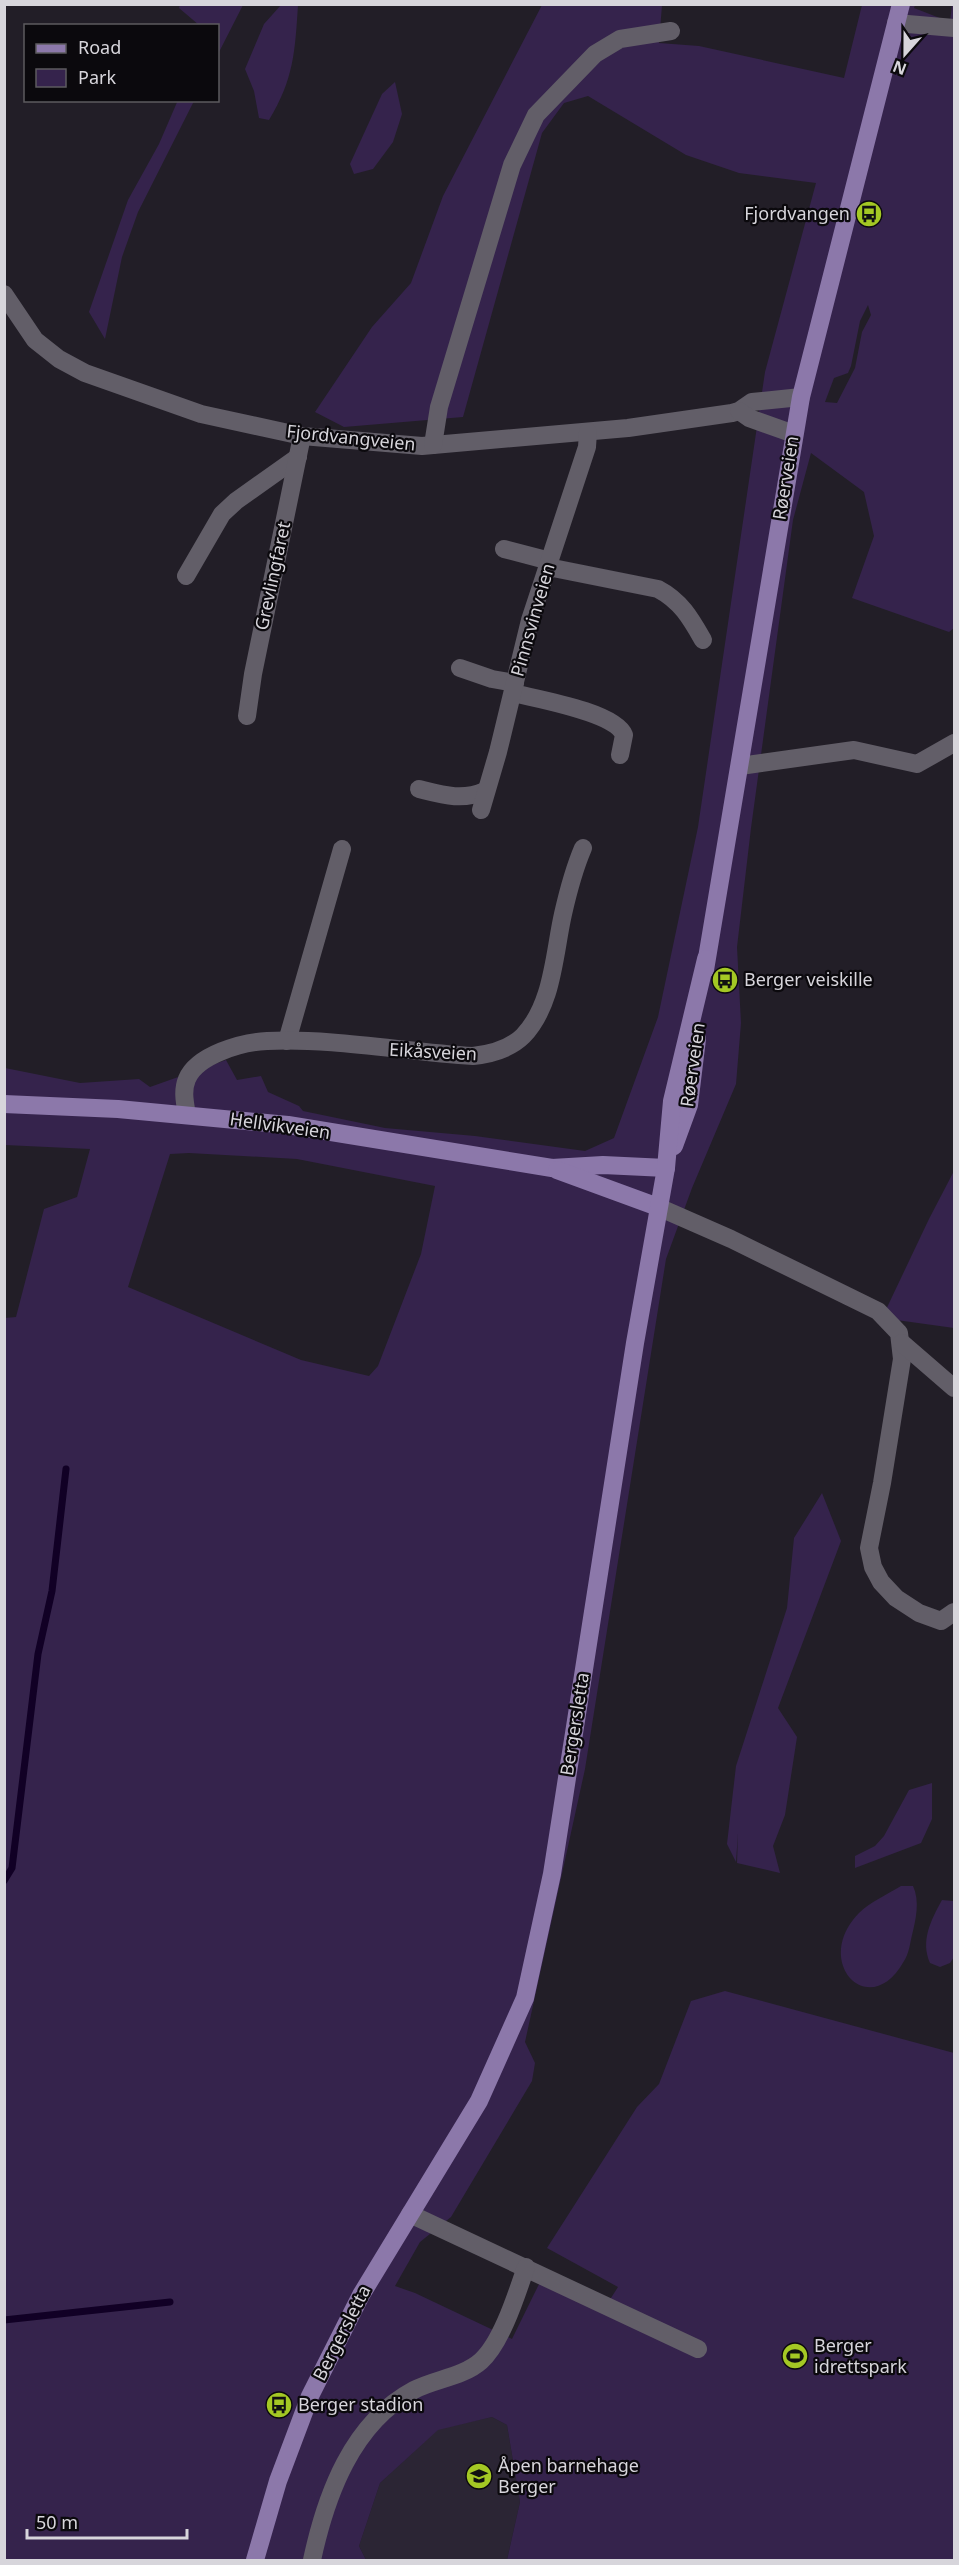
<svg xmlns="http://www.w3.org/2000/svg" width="959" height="2565" viewBox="0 0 959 2565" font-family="'Noto Sans',sans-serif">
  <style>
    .built { fill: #2b2534 }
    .green { fill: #35234c; fill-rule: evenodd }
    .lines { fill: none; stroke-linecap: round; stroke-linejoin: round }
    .stream { stroke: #110025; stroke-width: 7 }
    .minor { stroke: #625e68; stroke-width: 18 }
    .major { stroke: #8c78aa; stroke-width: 18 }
    .labels { text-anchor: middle; stroke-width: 4.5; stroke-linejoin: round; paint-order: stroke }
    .poi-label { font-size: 18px; fill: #d7d5db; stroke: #0b090d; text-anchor: start }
    .street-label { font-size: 18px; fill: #d7d5db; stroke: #0b090d }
  </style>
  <rect width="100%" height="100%" fill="#221e27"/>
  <!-- built -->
  <polygon class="built" points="492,2417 507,2425 520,2502 507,2560 366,2560 359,2546 380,2483 438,2429"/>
  <!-- green -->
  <g class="green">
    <polygon points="180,5 180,4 243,5 218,54 218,26 199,25 179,8"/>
    <path d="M281,5h17c-3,46 -4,74 -29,115l-10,-2 -5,-27 -9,-22 19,-45z"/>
    <path d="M542,5h120l-3,38 40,3 145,32 18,-73h53l-1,3 36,14 2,-17h2v623l-5,4 -97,-34 22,-62 -10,-44 -53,-39 -18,67 -42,308 -14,119 4,76 -5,61 -44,104 -26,71 -81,510 -60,273 10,21 -3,18 -81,136 -31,25 -25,44 20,7 97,46 29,-59 61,32 16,-25 -71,-39 90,-141 22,-23 32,-83 34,-10 229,62v507h-447l13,-58 -13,-77 -15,-8 -54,13 -58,53 -21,63 7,14h-361v-1242l11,-1 28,-108 33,-12 13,-48 -85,-4v-77l75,15 59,-4 11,8 76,-27 11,20 24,-4 7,16 31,14 4,5 82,17 90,8 110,15 29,-13 44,-121 40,-190 67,-455 51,-189 -77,-10 -53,-18 -98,-59 -24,7 -22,30 -79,284 -119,10 -29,-15 57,-85 39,-44 32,-87zM868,305l3,10 -9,17 -7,36 -18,35 -12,-1 9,-24 14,-5 3,-7 9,-45zM189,1153l108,6 138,27 -14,68 -43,112 -9,10 -68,-16 -173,-73 42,-133z"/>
    <polygon points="395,82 402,114 393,142 373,169 354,174 350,164 382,94"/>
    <polygon points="178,100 194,101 138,212 122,257 105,339 89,312 128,200 159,144"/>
    <polygon points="954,1171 954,1328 882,1318 929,1219"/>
    <polygon points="822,1493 841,1541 778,1708 797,1737 785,1815 773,1846 780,1873 737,1863 738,1833 736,1862 727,1844 736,1766 787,1608 794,1538"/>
    <polygon points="932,1783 932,1819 921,1843 855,1868 855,1856 875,1846 884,1836 909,1790"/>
    <path d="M901,1886h12c7,15 3,33 -1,49 -2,8 -3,19 -8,26 -34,62 -93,1 -45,-48 11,-11 29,-19 42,-27z"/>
    <path d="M942,1900l11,1 1,4v52l-4,6 -10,4 -10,-4c-10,-22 1,-43 12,-63z"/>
  </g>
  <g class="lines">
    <!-- stream -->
    <g class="stream">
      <polyline points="4,1881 12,1868 38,1654 52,1591 66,1469"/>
      <polyline points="4,2320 170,2302"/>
    </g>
    <!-- minor -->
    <g class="minor">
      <polyline points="896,23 954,28"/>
      <polyline points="4,294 35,340 59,359 85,373 201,414 302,436 422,446 628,428 732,413 739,411 752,402 801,397"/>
      <polyline points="739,411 749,418 794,434"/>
      <polyline points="433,445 439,407 512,165 536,115 595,54 620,39 671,31"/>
      <polyline points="504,549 550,561"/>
      <path d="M548,567l110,22c23,12 33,30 45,51"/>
      <polyline points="186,576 222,514 236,501 298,457"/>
      <polyline points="460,668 492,679 515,683"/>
      <path d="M513,693c24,6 102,19 111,42l-4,20"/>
      <polyline points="247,716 253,674 302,436"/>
      <polyline points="740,766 854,750 917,764 954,743"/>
      <path d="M419,789c24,6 43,12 66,2"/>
      <polyline points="481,810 498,752 530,620 587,447 588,432"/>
      <polyline points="287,1041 342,849"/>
      <path d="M187,1115c-2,-12 -5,-24 0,-36 10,-24 55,-37 80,-38 68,-3 138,11 206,15 18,-2 37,-7 50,-20 30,-31 31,-82 40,-122 5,-22 11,-45 20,-66"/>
      <polyline points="658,1207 731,1239 878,1311 899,1333 902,1359 882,1483 869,1548 873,1567 881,1582 896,1598 919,1613 941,1621 954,1612"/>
      <polyline points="902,1343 954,1388"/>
      <polyline points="410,2214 698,2349"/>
      <path d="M312,2560c14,-65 40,-137 102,-170 21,-11 49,-13 67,-29 21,-19 36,-68 45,-94"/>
    </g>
    <!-- major -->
    <g class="major">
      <polyline points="705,970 801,397 901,4"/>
      <polyline points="4,1104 118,1109 288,1125 552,1168 603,1165 666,1168"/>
      <polyline points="674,1146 689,1105 697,1039"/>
      <polyline points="557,1170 658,1207"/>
      <polyline points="255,2560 278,2481 310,2396 361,2295 479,2101 525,1998 552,1874 635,1343 666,1168 672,1101 706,959"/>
    </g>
  </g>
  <!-- icons -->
  <defs>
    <symbol id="bus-disc" viewBox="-11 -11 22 22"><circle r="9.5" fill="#a4c824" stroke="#0b090d"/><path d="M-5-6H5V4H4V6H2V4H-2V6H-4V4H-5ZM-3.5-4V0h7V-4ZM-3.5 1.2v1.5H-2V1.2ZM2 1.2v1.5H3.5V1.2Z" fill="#111"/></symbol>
    <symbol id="stadium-disc" viewBox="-11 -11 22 22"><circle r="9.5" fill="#a4c824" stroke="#0b090d"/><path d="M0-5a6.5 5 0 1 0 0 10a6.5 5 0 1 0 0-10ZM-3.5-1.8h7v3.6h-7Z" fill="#111"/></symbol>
    <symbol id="school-disc" viewBox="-11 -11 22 22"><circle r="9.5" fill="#a4c824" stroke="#0b090d"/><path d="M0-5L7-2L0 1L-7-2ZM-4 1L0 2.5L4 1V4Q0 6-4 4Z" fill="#111"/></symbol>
  </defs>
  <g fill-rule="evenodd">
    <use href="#bus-disc" x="854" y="199" width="30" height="30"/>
    <use href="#bus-disc" x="710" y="965" width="30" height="30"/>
    <use href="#stadium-disc" x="780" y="2341" width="30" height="30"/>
    <use href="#bus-disc" x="264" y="2390" width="30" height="30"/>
    <use href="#school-disc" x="464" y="2461" width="30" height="30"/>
  </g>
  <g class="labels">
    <!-- poi labels -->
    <g class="poi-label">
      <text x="850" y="220" text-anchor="end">Fjordvangen</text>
      <text x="744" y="986">Berger veiskille</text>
      <text x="814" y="2352">Berger<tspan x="814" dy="21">idrettspark</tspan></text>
      <text x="298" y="2411">Berger stadion</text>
      <text x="498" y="2472">Åpen barnehage<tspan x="498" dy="21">Berger</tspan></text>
    </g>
    <!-- street labels -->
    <g class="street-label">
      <text transform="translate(351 438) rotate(6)" y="6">Fjordvangveien</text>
      <text transform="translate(786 478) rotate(-81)" y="6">Røerveien</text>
      <text transform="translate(273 576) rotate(-78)" y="6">Grevlingfaret</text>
      <text transform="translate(533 620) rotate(-74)" y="6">Pinnsvinveien</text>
      <text transform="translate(433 1052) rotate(3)" y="6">Eikåsveien</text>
      <text transform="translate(693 1065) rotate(-82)" y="6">Røerveien</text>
      <text transform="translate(280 1126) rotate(8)" y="6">Hellvikveien</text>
      <text transform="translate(575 1724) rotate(-81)" y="6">Bergersletta</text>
      <text transform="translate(342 2333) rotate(-63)" y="6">Bergersletta</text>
    </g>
  </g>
  <!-- border -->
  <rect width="959" height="2565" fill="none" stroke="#d7d5db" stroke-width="12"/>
  <!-- legend -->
  <rect x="24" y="24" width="195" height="78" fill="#0b090d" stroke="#5d5b5f" stroke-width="1.5"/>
  <rect x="36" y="44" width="30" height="9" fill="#8c78aa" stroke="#5d5b5f" stroke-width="1.5"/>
  <text x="78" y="54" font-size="18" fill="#d7d5db">Road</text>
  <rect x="36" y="69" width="30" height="18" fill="#35234c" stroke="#5d5b5f" stroke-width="1.5"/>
  <text x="78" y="84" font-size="18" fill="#d7d5db">Park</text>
  <!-- north arrow -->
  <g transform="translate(905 54) rotate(201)" stroke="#0b090d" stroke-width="4.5" paint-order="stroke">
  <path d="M0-4.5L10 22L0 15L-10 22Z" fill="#d7d5db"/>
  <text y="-9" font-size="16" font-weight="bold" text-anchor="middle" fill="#d7d5db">N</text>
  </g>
  <!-- scale -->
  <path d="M27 2529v9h160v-9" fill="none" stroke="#d7d5db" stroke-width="3"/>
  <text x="36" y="2529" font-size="18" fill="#d7d5db" stroke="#0b090d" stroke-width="4.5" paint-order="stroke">50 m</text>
</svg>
